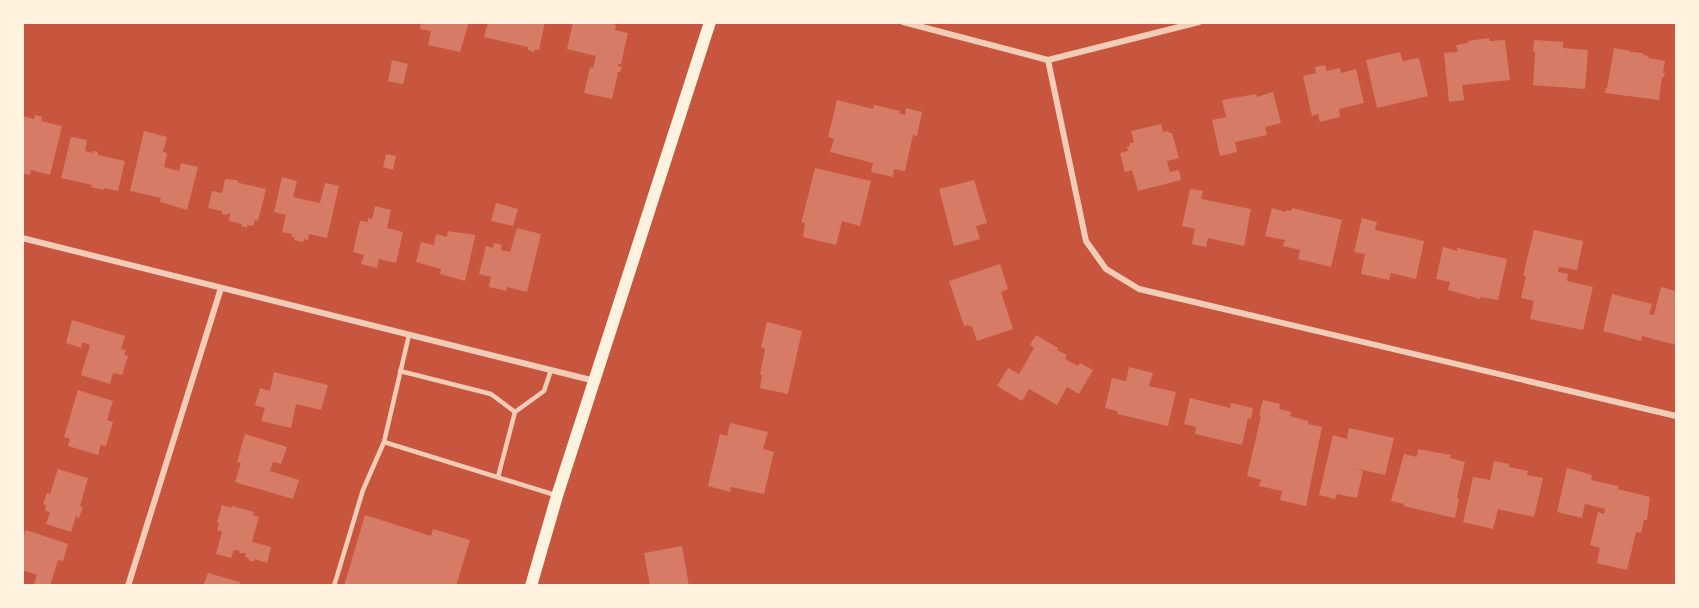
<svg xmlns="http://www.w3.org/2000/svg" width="1699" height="608" viewBox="0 0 1699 608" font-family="Montserrat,sans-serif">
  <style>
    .building { fill: #d67c66 }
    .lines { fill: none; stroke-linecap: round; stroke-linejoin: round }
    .service { stroke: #f1ccb7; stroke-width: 4.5 }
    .minor { stroke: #f1ccb7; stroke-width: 6 }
    .secondary { stroke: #fff3e0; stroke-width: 12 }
  </style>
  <rect width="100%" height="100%" fill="#c8553d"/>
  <!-- building -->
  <g class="building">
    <polygon points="421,22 469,22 460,52 428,45 431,31 420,29"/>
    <polygon points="488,22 545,22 539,50 535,49 534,52 528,50 528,47 484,37"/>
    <polygon points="573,22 605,22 616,25 615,30 628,33 621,64 619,64 618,66 622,67 620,72 616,72 618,73 612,99 584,93 590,67 593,68 596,56 567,49"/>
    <polygon points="1489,38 1490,41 1505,40 1510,80 1462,85 1464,100 1449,102 1444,53 1458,52 1456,45 1468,43 1468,41"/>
    <polygon points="1534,40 1563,42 1563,48 1588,50 1585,89 1533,85 1535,52 1533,51"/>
    <polygon points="1614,48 1631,51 1631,53 1633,52 1643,53 1643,55 1649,56 1648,58 1665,61 1663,73 1665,73 1664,77 1662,77 1659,100 1605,93 1606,88 1607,88"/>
    <polygon points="1400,52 1403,61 1419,58 1428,96 1377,108 1366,60"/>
    <polygon points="392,60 408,64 403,84 388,81"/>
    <polygon points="1325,65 1327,71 1340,68 1341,73 1356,69 1364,103 1339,109 1340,117 1320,122 1318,114 1312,116 1303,76 1316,73 1315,67"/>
    <polygon points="1273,92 1281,123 1265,127 1267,135 1235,142 1237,152 1220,156 1212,120 1226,117 1222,100 1256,94 1257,97"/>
    <polygon points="837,100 873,109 874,105 900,111 899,113 905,115 906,108 922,112 917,136 913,135 905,171 894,169 893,177 871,172 873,163 830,152 834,139 828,137"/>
    <polygon points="35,115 42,117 41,121 62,126 50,175 31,170 30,175 22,173 22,116 34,119"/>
    <polygon points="1161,124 1163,132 1168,131 1169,133 1172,133 1179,158 1167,161 1170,172 1179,170 1181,180 1138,191 1132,170 1125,172 1120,153 1128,151 1127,147 1130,146 1129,144 1134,142 1131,131"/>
    <polygon points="144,131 167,137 163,152 167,153 164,167 179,171 181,163 198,167 187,210 160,202 161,198 130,191"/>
    <polygon points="71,137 87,140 85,151 92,153 93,151 98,152 98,155 125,161 118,191 104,188 103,190 91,187 92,185 61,178"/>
    <polygon points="386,154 396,156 393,170 383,167"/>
    <polygon points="815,168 871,181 860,226 842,221 836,245 803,237 805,223 802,223 802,220"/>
    <polygon points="282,177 297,181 293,197 320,203 325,183 339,186 327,238 309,234 308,240 304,239 303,242 294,240 295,237 291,237 292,234 282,232 286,215 274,212"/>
    <polygon points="225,179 237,180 239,183 266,189 258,221 255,220 253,226 247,225 247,228 241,226 242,224 229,221 230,214 228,213 227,215 222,214 222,211 208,208 212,191 222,193"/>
    <polygon points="974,180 987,223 976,226 980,239 954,246 939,189"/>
    <polygon points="1190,189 1203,191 1201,199 1251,209 1244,246 1208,238 1206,247 1192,244 1195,229 1182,226"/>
    <polygon points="496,203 518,209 513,226 491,221"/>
    <polygon points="375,206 391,210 387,228 403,232 396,263 379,259 377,268 361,264 364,255 353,252 360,221 368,222 368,218 372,219"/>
    <polygon points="1272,208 1286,212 1287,210 1291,211 1292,208 1342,220 1331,267 1298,259 1300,250 1283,246 1285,240 1265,236"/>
    <polygon points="1362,218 1377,222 1375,230 1424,241 1416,279 1391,273 1389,280 1361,274 1365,254 1354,252"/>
    <polygon points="517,228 541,234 527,292 507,287 506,291 489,287 491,277 479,274 486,246 493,248 494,243 502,245 501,250 510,252"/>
    <polygon points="1534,230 1583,241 1577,270 1559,267 1558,272 1568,274 1567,281 1593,287 1583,330 1530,319 1534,301 1521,298 1526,276 1523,276"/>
    <polygon points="448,231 475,235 475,237 465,281 440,274 441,269 416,262 421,242 434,245 436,234 447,237"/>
    <polygon points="1443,247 1457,251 1457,248 1507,259 1498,300 1481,297 1480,299 1448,290 1450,282 1436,279"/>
    <polygon points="1000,264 1008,289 1001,292 1013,329 977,341 972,326 970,327 969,325 964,326 949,281"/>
    <polygon points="1661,287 1676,291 1676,345 1642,336 1641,341 1603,331 1612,294 1652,304 1649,314 1654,315"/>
    <polygon points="72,320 125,336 121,349 126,350 124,355 128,356 122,375 113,373 110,384 81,375 90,345 82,342 81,348 66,343"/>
    <polygon points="767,322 802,331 788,394 760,388 762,375 760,375 765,349 761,347"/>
    <polygon points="1036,335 1058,348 1057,350 1067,355 1065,359 1078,366 1080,363 1093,370 1079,394 1067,387 1057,405 1029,389 1022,401 997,386 1008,368 1019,374 1034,348 1030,345"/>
    <polygon points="1129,367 1153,373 1149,386 1176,392 1168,426 1117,414 1117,411 1105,408 1112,378 1126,381"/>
    <polygon points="274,372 328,385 321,410 296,404 291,428 261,421 265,408 255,405 260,388 270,391"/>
    <polygon points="78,390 113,401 107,420 113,422 106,446 101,445 98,455 68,446 70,439 64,437"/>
    <polygon points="1190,398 1230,408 1231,403 1253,408 1251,419 1248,418 1242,445 1195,434 1196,427 1184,424"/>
    <polygon points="1263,400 1280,404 1279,409 1291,412 1290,416 1308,421 1308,424 1322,427 1306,506 1280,500 1282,491 1259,486 1261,480 1247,476 1261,416 1259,415"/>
    <polygon points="730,423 768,432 763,449 774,452 764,494 731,487 730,492 708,486 720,434 727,436"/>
    <polygon points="1349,428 1394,438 1385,475 1353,468 1363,471 1357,498 1337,494 1335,499 1319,495 1333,435 1347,439"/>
    <polygon points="245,434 287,447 281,464 273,462 270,471 299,480 293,499 235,482 241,463 237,462"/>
    <polygon points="1418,449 1451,455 1450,458 1465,462 1457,498 1459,499 1455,518 1403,506 1404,504 1391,501 1404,454 1417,457"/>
    <polygon points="1494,461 1509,464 1509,467 1528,471 1527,475 1543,478 1534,517 1498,509 1493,529 1463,522 1473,477 1490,480"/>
    <polygon points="1567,468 1592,475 1591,480 1618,486 1618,489 1650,497 1647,520 1644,520 1641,533 1636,532 1627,570 1597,563 1600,548 1590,545 1598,512 1604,514 1605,509 1585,504 1582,518 1557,512"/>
    <polygon points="58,469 88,478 80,506 83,507 79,518 76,516 71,532 46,524 50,512 45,511 46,505 43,504 47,493 50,494"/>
    <polygon points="222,505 231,508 232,506 254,512 253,515 259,517 252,542 271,547 267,563 255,559 254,562 248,560 249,558 245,557 246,553 239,553 240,551 234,550 231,558 216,554 222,532 217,530 219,523 217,522"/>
    <polygon points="365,515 431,536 433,529 470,540 456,586 344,586"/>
    <polygon points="26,530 68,544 63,561 58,560 50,586 40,586 34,583 37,575 22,570 22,540"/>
    <polygon points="682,546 689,586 650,586 644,553"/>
    <polygon points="208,573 240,582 239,586 203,586"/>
  </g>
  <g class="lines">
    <!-- service -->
    <g class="service">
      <polyline points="409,335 384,442 555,495"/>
      <polyline points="400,371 491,394 515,412"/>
      <polyline points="498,477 515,412 544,391 551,370"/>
      <polyline points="334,586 363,490 384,442"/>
    </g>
    <!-- minor -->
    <g class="minor">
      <polyline points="903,22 1048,60 1199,22"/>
      <polyline points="1048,60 1086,241 1106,269 1139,289 1676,416"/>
      <polyline points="22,238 595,381"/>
      <polyline points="128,586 221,288"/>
    </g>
    <!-- secondary -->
    <polyline class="secondary" points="531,586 557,496 710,22"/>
  </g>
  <!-- border -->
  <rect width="1699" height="608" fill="none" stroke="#fff3e0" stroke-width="48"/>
</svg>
